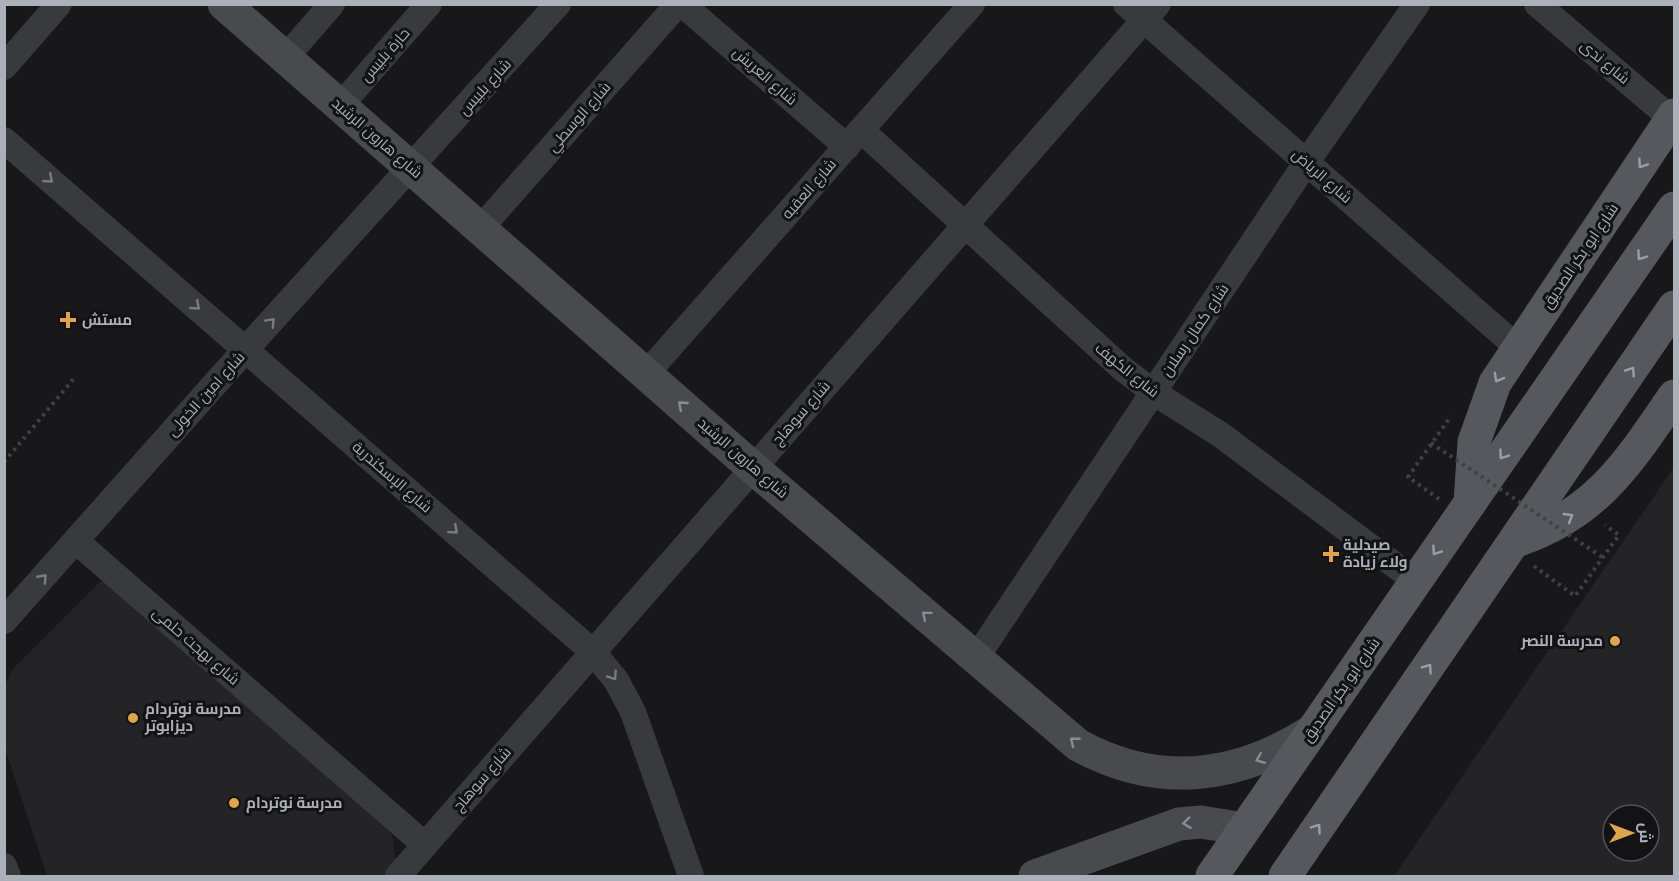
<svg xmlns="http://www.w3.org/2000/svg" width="1679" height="881" viewBox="0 0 1679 881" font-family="Inter,Cairo,sans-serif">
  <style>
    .built { fill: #242427; fill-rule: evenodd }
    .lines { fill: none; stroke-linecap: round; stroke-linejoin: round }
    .path { stroke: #404145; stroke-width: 4; stroke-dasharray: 3 4.5; stroke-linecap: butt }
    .street { stroke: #393a3e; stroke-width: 26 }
    .secondary { stroke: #484a4e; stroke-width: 33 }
    .primary { stroke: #56585d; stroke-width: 33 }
    .path-bridge { stroke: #404145; stroke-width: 4; stroke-dasharray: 3 4.5; stroke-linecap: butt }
    .oneway { stroke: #9b9ea6 }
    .oneway2 { stroke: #787b81 }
    .oneway3 { stroke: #898c93 }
    .poi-dot { fill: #dea54c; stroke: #131315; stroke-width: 2 }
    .labels { text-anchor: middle; stroke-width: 6; stroke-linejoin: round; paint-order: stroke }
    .street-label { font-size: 15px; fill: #acb0b8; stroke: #131315 }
    .poi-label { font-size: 15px; font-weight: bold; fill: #acb0b8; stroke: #131315; text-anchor: start }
  </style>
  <rect width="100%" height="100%" fill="#18181a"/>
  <!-- built -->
  <g class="built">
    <path d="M1674,467v409h-280zM1613,815h36v36h-36z"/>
    <polygon points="105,577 392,834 396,862 384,876 47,876 5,748 4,688 12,670"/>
  </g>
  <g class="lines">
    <!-- path -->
    <g class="path">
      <polyline points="4,462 76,376"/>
      <polyline points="1439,499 1408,477 1451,416"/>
      <polyline points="1534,566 1575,596 1619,535 1605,525"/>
    </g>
    <!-- street -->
    <g class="street">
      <polyline points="682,4 847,147"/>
      <polyline points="1126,4 1518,348"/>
      <polyline points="1537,4 1672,119"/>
      <polyline points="285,58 332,4"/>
      <polyline points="4,67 59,4"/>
      <polyline points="340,106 429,4"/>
      <polyline points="861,130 1123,369 1153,392 1221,435 1416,581"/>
      <polyline points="4,140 593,652 616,680 633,712 691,876"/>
      <polyline points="480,229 678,4"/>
      <polyline points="646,374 972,4"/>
      <polyline points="76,541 425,845"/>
      <polyline points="4,621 246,349 558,4"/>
      <polyline points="976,658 1306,163 1417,4"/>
      <polyline points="4,866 8,876"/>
      <polyline points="398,876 1158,4"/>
    </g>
    <!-- secondary -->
    <g class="secondary">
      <path d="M224,4l529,464 325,277c80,44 159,34 234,-14"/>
      <polyline points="1035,876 1179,824 1201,822 1244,829"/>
    </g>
    <!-- primary -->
    <g class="primary">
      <polyline points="1470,503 1474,442 1495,383 1674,115"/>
      <path d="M1516,541c81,-27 113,-79 158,-145"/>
      <polyline points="1212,876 1674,208"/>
      <polyline points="1285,876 1674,307"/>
    </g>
    <!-- path-bridge -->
    <polyline class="path-bridge" points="1431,443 1602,557"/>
  </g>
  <!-- one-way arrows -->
  <defs><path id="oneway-chevron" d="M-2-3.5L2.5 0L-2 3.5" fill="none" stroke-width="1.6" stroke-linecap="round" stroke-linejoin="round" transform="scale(1.5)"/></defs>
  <g class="oneway">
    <use href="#oneway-chevron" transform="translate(1642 164) rotate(124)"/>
    <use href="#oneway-chevron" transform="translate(1641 256) rotate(125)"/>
    <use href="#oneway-chevron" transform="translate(1631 371) rotate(-56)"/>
    <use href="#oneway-chevron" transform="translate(1498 378) rotate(119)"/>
    <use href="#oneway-chevron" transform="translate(1503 455) rotate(125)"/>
    <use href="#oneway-chevron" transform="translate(1569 517) rotate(-31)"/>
    <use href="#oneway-chevron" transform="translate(1436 551) rotate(124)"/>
    <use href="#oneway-chevron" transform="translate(1428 668) rotate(-55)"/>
    <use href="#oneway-chevron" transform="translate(1317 828) rotate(-55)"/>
  </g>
  <g class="oneway2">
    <use href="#oneway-chevron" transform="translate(49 179) rotate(41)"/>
    <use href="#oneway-chevron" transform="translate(196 306) rotate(41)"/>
    <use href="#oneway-chevron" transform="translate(271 322) rotate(-47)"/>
    <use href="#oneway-chevron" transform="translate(454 530) rotate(41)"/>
    <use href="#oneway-chevron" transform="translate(43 578) rotate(-48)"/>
    <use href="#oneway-chevron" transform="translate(613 676) rotate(56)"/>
  </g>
  <g class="oneway3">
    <use href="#oneway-chevron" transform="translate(682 405) rotate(-139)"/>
    <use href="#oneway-chevron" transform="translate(926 615) rotate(-140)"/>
    <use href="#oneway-chevron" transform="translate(1074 741) rotate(-142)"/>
    <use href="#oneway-chevron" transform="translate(1260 759) rotate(158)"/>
    <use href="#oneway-chevron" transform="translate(1187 823) rotate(173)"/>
  </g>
  <!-- markers -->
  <g class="poi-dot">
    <path d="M65 311h6v6h6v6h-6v6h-6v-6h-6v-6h6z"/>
    <path d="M1328 545h6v6h6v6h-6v6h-6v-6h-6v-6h6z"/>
    <circle cx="1615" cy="641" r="6"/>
    <circle cx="133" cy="718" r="6"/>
    <circle cx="234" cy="803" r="6"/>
  </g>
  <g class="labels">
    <!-- street labels -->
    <g class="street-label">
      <text transform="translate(385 55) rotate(-49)" y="5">حارة بلبيس</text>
      <text transform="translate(1605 62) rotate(40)" y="5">شارع ندى</text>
      <text transform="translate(765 76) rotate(41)" y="5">شارع العريش</text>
      <text transform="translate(485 87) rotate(-48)" y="5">شارع بلبيس</text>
      <text transform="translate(579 117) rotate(-49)" y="5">شارع الوسطي</text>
      <text transform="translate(377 138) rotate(41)" y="5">شارع هارون الرشيد</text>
      <text transform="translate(1322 176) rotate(41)" y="5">شارع الرياض</text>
      <text transform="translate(809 189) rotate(-49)" y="5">شارع العقبه</text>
      <text transform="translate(1580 256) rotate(-56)" y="5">شارع ابو بكر الصديق</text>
      <text transform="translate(1195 330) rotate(-56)" y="5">شارع كمال رسلان</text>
      <text transform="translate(1127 370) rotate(39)" y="5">شارع الكهف</text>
      <text transform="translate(206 394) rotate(-48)" y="5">شارع امين الخولى</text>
      <text transform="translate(801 413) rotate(-49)" y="5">شارع سوهاج</text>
      <text transform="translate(743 458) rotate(41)" y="5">شارع هارون الرشيد</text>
      <text transform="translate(392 477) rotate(41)" y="5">شارع الإسكندرية</text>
      <text transform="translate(196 646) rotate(41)" y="5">شارع بهجت حلمى</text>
      <text transform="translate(1341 690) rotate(-55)" y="5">شارع ابو بكر الصديق</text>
      <text transform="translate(482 779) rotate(-49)" y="5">شارع سوهاج</text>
    </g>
    <!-- poi labels -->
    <g class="poi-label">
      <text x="82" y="325">مستش</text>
      <text x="1343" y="550">صيدلية<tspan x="1343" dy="17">ولاء زيادة</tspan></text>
      <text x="1603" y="646" text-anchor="end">مدرسة النصر</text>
      <text x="145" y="714">مدرسة نوتردام<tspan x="145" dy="17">ديزابوتر</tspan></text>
      <text x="246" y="808">مدرسة نوتردام</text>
    </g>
  </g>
  <!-- border -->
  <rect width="1679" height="881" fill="none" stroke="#acb0b8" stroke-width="12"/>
  <!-- north arrow -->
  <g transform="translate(1631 833) rotate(90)"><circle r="28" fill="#131315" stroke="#505256" stroke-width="1.5"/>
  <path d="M0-4.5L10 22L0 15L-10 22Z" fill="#dea54c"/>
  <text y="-9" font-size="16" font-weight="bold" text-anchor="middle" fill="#acb0b8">ش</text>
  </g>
</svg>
